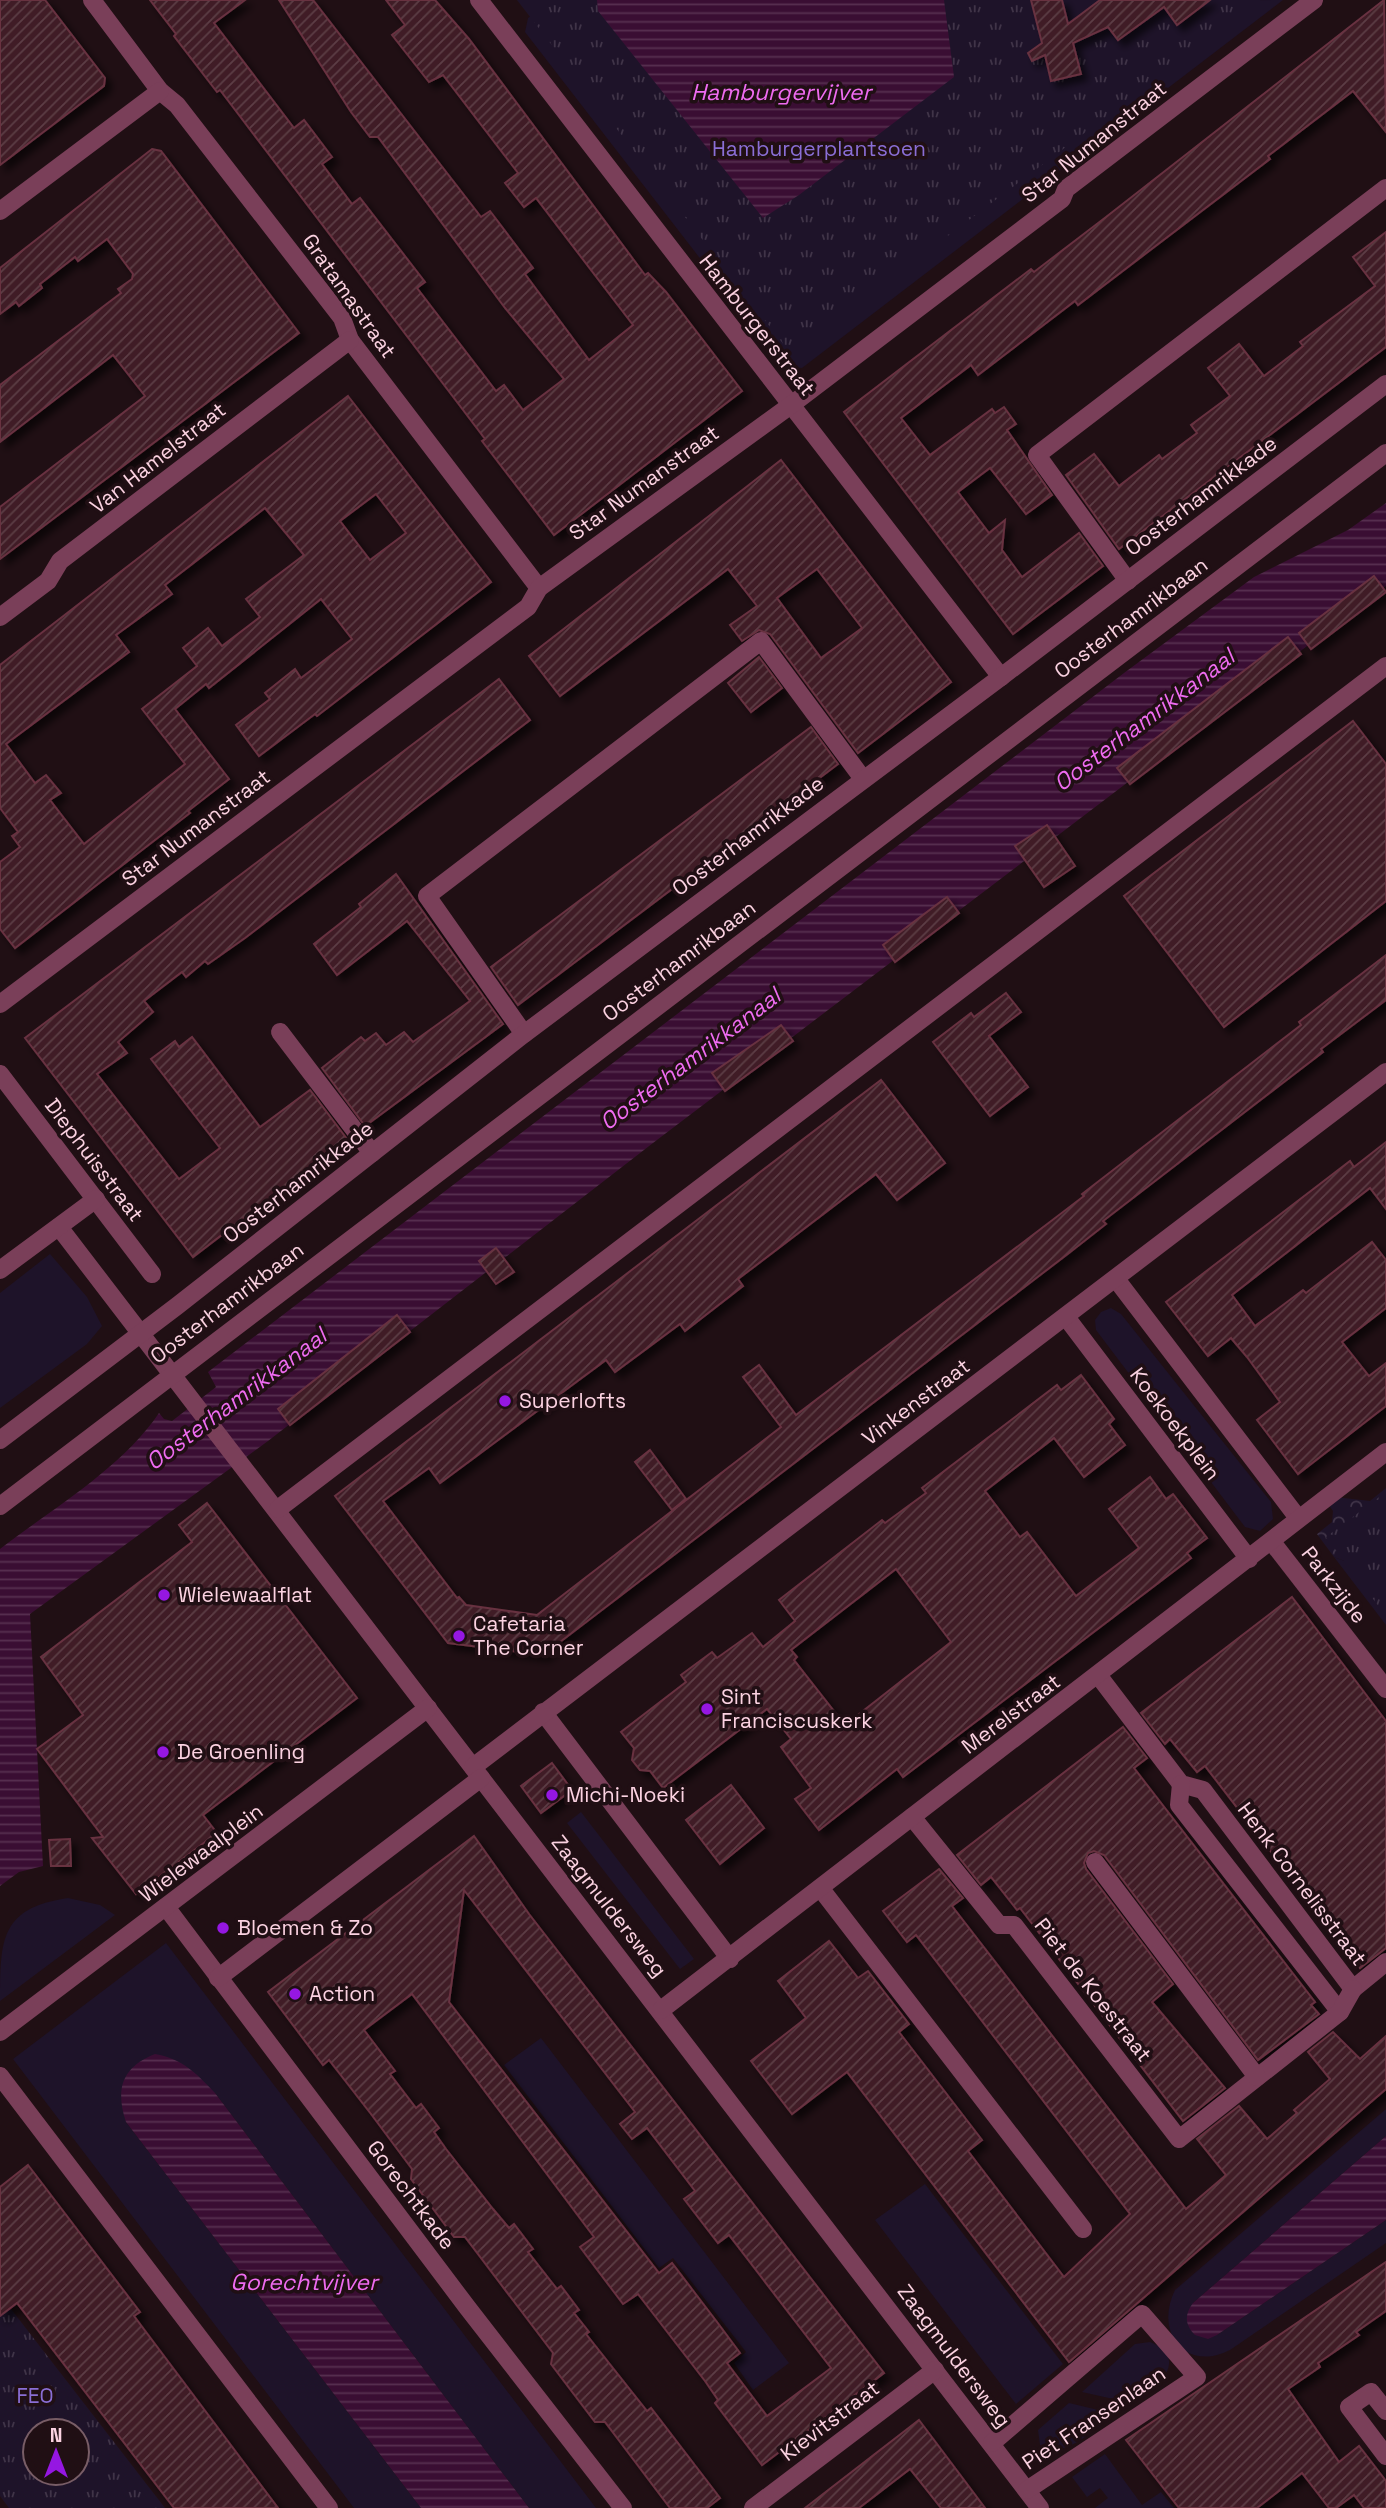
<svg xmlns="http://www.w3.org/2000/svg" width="1386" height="2508" viewBox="0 0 1386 2508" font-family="'Space Grotesk',sans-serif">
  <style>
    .grass { fill: #1e1329 }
    .forest { fill: url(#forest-crowns) }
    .park { fill: url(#park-tufts); fill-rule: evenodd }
    .water { fill: url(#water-rules) }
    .building { fill: url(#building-hatch); stroke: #683141; stroke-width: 2; fill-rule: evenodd; filter: url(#shadow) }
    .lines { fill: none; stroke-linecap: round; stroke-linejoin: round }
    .minor { stroke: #7a3f59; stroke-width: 18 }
    .poi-dot { fill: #9517e2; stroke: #200f14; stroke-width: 2.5 }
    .labels { text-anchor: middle; stroke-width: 7; stroke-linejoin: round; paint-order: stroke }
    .street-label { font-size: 21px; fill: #fbd2e1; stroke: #200f14 }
    .park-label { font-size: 21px; fill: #8a6ed5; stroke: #200f14 }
    .poi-label { font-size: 21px; fill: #fbd2e1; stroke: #200f14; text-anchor: start }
    .water-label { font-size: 23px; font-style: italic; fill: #ee6bf0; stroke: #200f14 }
  </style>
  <defs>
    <pattern id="forest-crowns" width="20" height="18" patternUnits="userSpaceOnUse" patternTransform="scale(1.75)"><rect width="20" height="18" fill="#1e1329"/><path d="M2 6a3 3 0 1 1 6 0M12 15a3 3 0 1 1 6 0" fill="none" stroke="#403448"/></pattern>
    <pattern id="park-tufts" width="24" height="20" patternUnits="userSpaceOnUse" patternTransform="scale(1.75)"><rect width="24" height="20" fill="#1e1329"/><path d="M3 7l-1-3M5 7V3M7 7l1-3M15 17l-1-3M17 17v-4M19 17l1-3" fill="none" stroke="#403448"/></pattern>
    <pattern id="water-rules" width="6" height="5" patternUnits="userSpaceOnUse" patternTransform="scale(1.75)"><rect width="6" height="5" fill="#3a0e33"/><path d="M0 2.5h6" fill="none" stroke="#573050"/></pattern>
    <pattern id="building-hatch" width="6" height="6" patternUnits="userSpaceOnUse" patternTransform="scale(1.75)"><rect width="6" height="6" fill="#3f1d26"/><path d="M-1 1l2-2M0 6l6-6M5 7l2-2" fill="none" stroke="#5c3d45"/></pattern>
    <filter id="shadow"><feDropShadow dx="6" dy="6" stdDeviation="3.5" flood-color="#0009"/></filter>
  </defs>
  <rect width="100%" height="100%" fill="#200f14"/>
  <!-- grass -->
  <g class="grass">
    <polygon points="1283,0 802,368 784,367 525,32 528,18 543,7"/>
    <polygon points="50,1254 87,1297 102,1326 87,1344 0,1408 0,1293"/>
    <polygon points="1111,1308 1121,1314 1271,1502 1273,1519 1260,1531 1245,1527 1096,1330 1095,1320 1101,1312"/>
    <polygon points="1334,1557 1386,1576 1386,1625"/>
    <polygon points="581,1812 694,1959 680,1969 567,1823"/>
    <path d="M68,1898l32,7 15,10 -115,86c0,-61 0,-93 68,-103z"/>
    <polygon points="166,1943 596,2508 529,2508 215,2093 126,2122 421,2508 354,2508 13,2059"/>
    <polygon points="541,2038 789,2363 753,2390 734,2363 746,2352 673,2258 659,2268 504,2065"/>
    <path d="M1386,2109v27l-193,167 24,32 169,-115v23l-156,107c-45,23 -76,-18 -55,-60z"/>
    <polygon points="925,2184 1063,2364 1016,2404 875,2220"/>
    <path d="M1150,2342c42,16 5,51 -19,61l-49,-11 53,-48z"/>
    <path d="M1069,2403l46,11c-19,13 -53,49 -75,31l-2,-15z"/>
    <polygon points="1105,2454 1142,2505 1161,2492 1174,2508 1095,2508 1108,2498 1100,2488 1087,2497 1072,2477"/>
  </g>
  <!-- forest -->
  <polygon class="forest" points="1386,1488 1386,1576 1334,1557 1317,1534 1332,1522 1333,1511 1328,1504 1335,1497 1370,1501"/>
  <!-- park -->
  <g class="park">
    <polygon points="517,0 1261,0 791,354"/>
    <polygon points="1386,1492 1386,1616 1326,1537"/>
    <path d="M0,2308l11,1 154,199h-156l-9,-12zM35,2431h42v42h-42z"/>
  </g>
  <!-- water -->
  <g class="water">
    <polygon points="597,0 944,0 954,77 799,195 763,218 598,11"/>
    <path d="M1386,503v83l-733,557 -385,298 -238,173 13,252 -24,6 -19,14v-337c53,-41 121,-80 159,-136l5,6 8,2 44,-34 -8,-15 916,-699 130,-96 94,-47z"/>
    <path d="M155,2054c28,5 41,19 60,39l314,415h-108l-295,-386c-11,-33 -4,-55 29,-68z"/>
    <path d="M1386,2136v84l-169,115 -9,4 -13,-4c-10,-10 -11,-20 -2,-32z"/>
  </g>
  <!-- building -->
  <g class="building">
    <polygon points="0,0 45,0 105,78 104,86 0,165"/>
    <polygon points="150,0 245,0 214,23 294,128 304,120 332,157 322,164 352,204 360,198 425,282 417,288 496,391 504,385 523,410 564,379 505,308 378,137 370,137 351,112 279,0 313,0 481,217 490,211 533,268 525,274 589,360 633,325 536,198 524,207 505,183 518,173 443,75 429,82 392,35 405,25 386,0 435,0 469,39 645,275 648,273 666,292 742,391 554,535 482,441 485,439 457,402 220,90 217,92 174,36 176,34"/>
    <polygon points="1031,0 1062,0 1068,24 1100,0 1210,0 1177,25 1164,7 1118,40 1108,27 1073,43 1081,74 1051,81 1045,55 1032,61 1028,53 1042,43"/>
    <polygon points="1384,0 1386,132 1353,91 1268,156 1270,159 1078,305 1075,301 978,375 971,365 901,418 930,455 992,409 995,413 1004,407 1016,424 1007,430 1052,495 1026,514 990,468 958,492 989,533 1005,520 1002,550 1022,577 1079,533 1103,566 1013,634 844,412 1031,269 1034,272 1106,217"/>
    <polygon points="152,149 161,151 299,333 0,559 0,507 145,396 113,355 0,442 0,385 121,293 118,289 132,279 133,274 107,239 78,261 75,257 40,284 42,288 19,306 16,302 0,314 0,268"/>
    <polygon points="1386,232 1386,347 1119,549 1066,475 1094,454 1119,486 1159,455 1162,459 1197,433 1191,425 1230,396 1208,368 1239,344 1264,376 1303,346 1300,342 1375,286 1353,257"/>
    <path d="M348,396l143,186 -174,134 -2,-2 -56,42 -23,-31 34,-26 -5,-6 30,-24 6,9 51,-39 -31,-40 -112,89 -3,-4 -31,25 54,70 -41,32 2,2 -175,135 -15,-19v-67l20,-15 -8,-11 6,-4 -18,-24v-143zM376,494l30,39 -36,27 -30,-39zM265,508l39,47 -58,44 14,18 -38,29 -14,-18 -25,20 14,18 -55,43 43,55 -101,80 -34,-44 11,-7 -15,-18 -11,8 -29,-39 123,-92 -13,-17 56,-41 -7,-9z"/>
    <path d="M781,460l170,222 -93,71 -88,-119 -11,-4 -17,11 -12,-16 27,-19 -29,-37 -168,127 -31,-40zM817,569l45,59 -41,30 -44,-60z"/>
    <polygon points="1374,576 1386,592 1311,649 1299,633"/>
    <polygon points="1288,637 1301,654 1130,784 1117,768"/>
    <polygon points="759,657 782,688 751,712 728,683"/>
    <polygon points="499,679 530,720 245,938 208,964 205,961 186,977 182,972 144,1001 153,1012 118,1042 127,1053 97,1074 179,1179 220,1148 151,1059 175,1041 179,1047 192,1037 260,1127 310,1090 347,1139 193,1257 25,1038"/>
    <polygon points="1353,721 1386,764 1386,901 1224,1027 1124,896"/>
    <polygon points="811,727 838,764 518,1005 491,967"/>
    <polygon points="1047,825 1075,866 1044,887 1015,846"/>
    <polygon points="396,874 503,1024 365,1126 322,1068 361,1037 365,1041 376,1033 386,1045 404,1032 413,1042 470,1001 407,921 337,975 314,944 361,907 359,904"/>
    <polygon points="947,897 959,913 895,962 883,945"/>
    <polygon points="1386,955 1386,1000 1321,1049 1323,1052 1103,1221 1106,1224 1069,1253 543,1655 448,1643 335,1496 881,1080 945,1163 897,1200 876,1174 738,1279 743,1286 685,1331 680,1324 615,1372 606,1360 440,1483 429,1468 383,1501 457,1598 459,1597 466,1605 537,1615 781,1427 743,1377 759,1365 796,1415 1084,1196 1082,1194 1301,1025 1299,1022"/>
    <polygon points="1006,993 1021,1012 989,1036 1028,1087 990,1116 933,1042 971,1013 974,1017"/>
    <polygon points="781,1025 793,1041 725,1091 712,1073"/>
    <polygon points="1386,1142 1386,1209 1370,1188 1232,1295 1255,1326 1303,1290 1306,1293 1372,1242 1386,1260 1386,1308 1342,1342 1369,1376 1386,1363 1386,1406 1298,1474 1257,1420 1280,1402 1247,1357 1231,1338 1208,1356 1166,1302 1350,1161 1354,1167"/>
    <polygon points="496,1248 514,1272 496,1284 479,1261"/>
    <polygon points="397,1315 410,1332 290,1425 278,1409"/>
    <path d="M1081,1375l33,44 -5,5 16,21 -41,32 -30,-39 -69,53 35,46 7,-5 49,64 63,-48 -30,-39 41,-32 16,22 7,-5 34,44 -20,15 4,5 -288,219 -6,-8 -78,61 -24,-31 16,-11 -30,-41 10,-8 -24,-30 -104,79 -13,-17 -10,-1 -8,-10 2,-12 -13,-16 65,-50 -5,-7 31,-23 5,6 35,-25 11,14 32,-26 -16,-21 103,-80 3,3 41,-30 -4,-5 135,-103 4,5zM896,1569l55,73 -106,83 -51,-65 3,-3 -6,-7z"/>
    <polygon points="650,1450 686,1499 672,1510 635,1462"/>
    <polygon points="207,1503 357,1698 203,1815 217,1833 136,1894 92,1838 103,1837 37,1749 83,1715 41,1657 192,1542 179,1525"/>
    <polygon points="1292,1597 1386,1721 1386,1948 1360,1968 1205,1766 1197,1772 1170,1739 1165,1744 1141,1713"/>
    <polygon points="1123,1727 1147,1758 1134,1768 1315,2002 1311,2005 1319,2014 1258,2060 1104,1855 1094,1851 1088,1853 1084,1863 1086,1869 1173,1984 1152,2002 1225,2088 1183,2121 1020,1908 1017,1910 991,1877 981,1885 957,1855"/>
    <polygon points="552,1763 572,1790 541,1813 521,1786"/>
    <polygon points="731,1785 764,1828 720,1864 686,1820"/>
    <path d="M474,1836l55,78 355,459 -122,92 -47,-62 3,-3 -13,-19 -67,-87 -15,10 -43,-57 14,-10 -182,-243 -48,36 31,41 -5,3 26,34 5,-4 18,24 -5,4 12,17 47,60 16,19 5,-4 19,25 -5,3 29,37 4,-3 18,24 -5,3 15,19 -3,2 61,77 4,-3 69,90 -13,10h-37l-65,-86h-10l-44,-58 2,-11 -88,-116h-11l-43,-58 1,-10 -41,-55 -42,-54 -6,5 -55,-73zM464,1890l171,222 -15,12 12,15 15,-11 48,63 -11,8 34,44 11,-8 102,133 -64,48 -40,-53 13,-10 -23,-31 -45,-59 -13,10 -210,-271z"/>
    <polygon points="70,1839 71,1866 51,1866 49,1840"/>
    <polygon points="939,1869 963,1898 952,1906 1186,2209 1226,2175 1197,2139 1239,2106 1267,2139 1297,2113 1294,2110 1330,2079 1308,2052 1333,2032 1360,2059 1386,2036 1386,2089 1069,2362 847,2072 792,2114 751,2061 806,2018 778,1981 829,1941 858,1978 868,1971 909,2024 899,2032 982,2140 968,2151 1064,2277 1130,2214 916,1935 907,1942 883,1911"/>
    <polygon points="28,2165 140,2312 134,2316 278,2508 174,2508 17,2303 0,2316 0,2187"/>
    <polygon points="1386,2262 1386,2311 1356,2332 1359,2335 1318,2363 1320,2367 1288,2389 1339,2462 1359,2446 1386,2481 1386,2508 1364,2508 1354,2495 1336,2508 1329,2508 1302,2473 1257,2508 1179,2508 1126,2440"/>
    <polygon points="919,2420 985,2508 941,2508 910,2469 859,2508 805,2508"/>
  </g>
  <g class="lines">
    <!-- minor -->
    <g class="minor">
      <polyline points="92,0 160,91 177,105 342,318 350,340 539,588"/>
      <polyline points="479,0 1001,677"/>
      <polyline points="0,211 160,91"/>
      <polyline points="1128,581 1037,455 1386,188"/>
      <polyline points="0,617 48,581 60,561 350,340"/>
      <polyline points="0,1004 528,607 539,588 791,405 1062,199 1066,189 1314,0"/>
      <polyline points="280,1032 372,1153"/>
      <polyline points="524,1034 427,896 761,641 863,779"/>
      <polyline points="0,1074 152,1274"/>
      <polyline points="59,1227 1040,2508"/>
      <polyline points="0,1270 96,1199"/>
      <polyline points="1116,1279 1298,1518"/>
      <polyline points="1066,1317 1249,1559"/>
      <polyline points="0,1440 177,1306 524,1034 1001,677 1386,384"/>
      <polyline points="0,1506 1386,453"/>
      <polyline points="278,1509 1386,666"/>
      <polyline points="1272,1542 1386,1689"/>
      <polyline points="1098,1675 1181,1784 1203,1790 1353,1989 1386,1962"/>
      <polyline points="543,1712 730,1959"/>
      <polyline points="473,1767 1386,1072"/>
      <polyline points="1181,1784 1179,1805 1340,2012"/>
      <polyline points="912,1817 999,1925 1014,1925 1179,2139 1340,2012 1353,1989"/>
      <polyline points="1095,1862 1257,2077"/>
      <polyline points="821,1889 1083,2229"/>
      <polyline points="166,1907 467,2307 623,2508"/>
      <polyline points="218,1978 481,1778"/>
      <polyline points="661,2010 1386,1452"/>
      <polyline points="0,2032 428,1708"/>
      <polyline points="0,2076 329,2508"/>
      <polyline points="1386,2411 1371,2392 1349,2407 1386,2456"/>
      <polyline points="992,2443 1142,2314 1197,2377 1027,2490"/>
      <polyline points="753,2508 935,2370"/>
    </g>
  </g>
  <!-- markers -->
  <g class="poi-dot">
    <circle cx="505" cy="1401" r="7"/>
    <circle cx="164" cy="1595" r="7"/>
    <circle cx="459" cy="1636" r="7"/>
    <circle cx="707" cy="1709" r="7"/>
    <circle cx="163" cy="1752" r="7"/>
    <circle cx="552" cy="1795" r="7"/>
    <circle cx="223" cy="1928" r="7"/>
    <circle cx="295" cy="1994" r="7"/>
  </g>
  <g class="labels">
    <!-- street labels -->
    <g class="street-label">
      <text transform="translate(1094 142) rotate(-39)" y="7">Star Numanstraat</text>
      <text transform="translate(349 296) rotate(55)" y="7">Gratamastraat</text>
      <text transform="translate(757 325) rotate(52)" y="7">Hamburgerstraat</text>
      <text transform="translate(158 458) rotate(-38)" y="7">Van Hamelstraat</text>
      <text transform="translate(644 483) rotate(-36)" y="7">Star Numanstraat</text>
      <text transform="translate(1201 496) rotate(-37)" y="7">Oosterhamrikkade</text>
      <text transform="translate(1131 618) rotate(-37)" y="7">Oosterhamrikbaan</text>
      <text transform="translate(196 828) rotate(-37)" y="7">Star Numanstraat</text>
      <text transform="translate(748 836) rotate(-37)" y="7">Oosterhamrikkade</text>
      <text transform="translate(679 961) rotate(-37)" y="7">Oosterhamrikbaan</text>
      <text transform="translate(94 1160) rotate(53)" y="7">Diephuisstraat</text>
      <text transform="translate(298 1182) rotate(-38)" y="7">Oosterhamrikkade</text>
      <text transform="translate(227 1303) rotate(-37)" y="7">Oosterhamrikbaan</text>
      <text transform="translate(916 1402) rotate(-37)" y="7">Vinkenstraat</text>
      <text transform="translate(1175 1424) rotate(53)" y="7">Koekoekplein</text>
      <text transform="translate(1334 1585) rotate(52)" y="7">Parkzijde</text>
      <text transform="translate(1011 1714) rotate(-37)" y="7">Merelstraat</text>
      <text transform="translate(201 1853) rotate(-37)" y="7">Wielewaalplein</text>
      <text transform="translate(1302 1884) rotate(53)" y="7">Henk Cornelisstraat</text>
      <text transform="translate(609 1906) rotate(52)" y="7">Zaagmuldersweg</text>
      <text transform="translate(1093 1990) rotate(52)" y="7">Piet de Koestraat</text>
      <text transform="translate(411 2195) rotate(53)" y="7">Gorechtkade</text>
      <text transform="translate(954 2356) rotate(53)" y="7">Zaagmuldersweg</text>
      <text transform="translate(1094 2418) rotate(-34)" y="7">Piet Fransenlaan</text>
      <text transform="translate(830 2421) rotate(-37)" y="7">Kievitstraat</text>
    </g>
    <!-- park labels -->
    <g class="park-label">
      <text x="819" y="156">Hamburgerplantsoen</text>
      <text x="35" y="2403">FEO</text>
    </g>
    <!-- poi labels -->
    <g class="poi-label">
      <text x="519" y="1408">Superlofts</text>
      <text x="178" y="1602">Wielewaalflat</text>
      <text x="473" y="1631">Cafetaria<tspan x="473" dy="24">The Corner</tspan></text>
      <text x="721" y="1704">Sint<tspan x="721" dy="24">Franciscuskerk</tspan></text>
      <text x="177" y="1759">De Groenling</text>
      <text x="566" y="1802">Michi-Noeki</text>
      <text x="237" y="1935">Bloemen &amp; Zo</text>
      <text x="309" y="2001">Action</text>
    </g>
    <!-- water labels -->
    <g class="water-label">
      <text x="781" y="100">Hamburgervijver</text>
      <text transform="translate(1144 720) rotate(-37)" y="8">Oosterhamrikkanaal</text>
      <text transform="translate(690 1059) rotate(-37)" y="8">Oosterhamrikkanaal</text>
      <text transform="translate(236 1399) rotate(-37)" y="8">Oosterhamrikkanaal</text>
      <text x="304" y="2290">Gorechtvijver</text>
    </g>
  </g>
  <!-- north arrow -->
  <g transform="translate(56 2452)"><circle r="33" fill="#200f14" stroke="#785d66" stroke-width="2"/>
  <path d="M0-5L12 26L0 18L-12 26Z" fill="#9517e2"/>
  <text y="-10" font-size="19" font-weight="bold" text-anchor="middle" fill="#fbd2e1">N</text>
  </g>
</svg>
